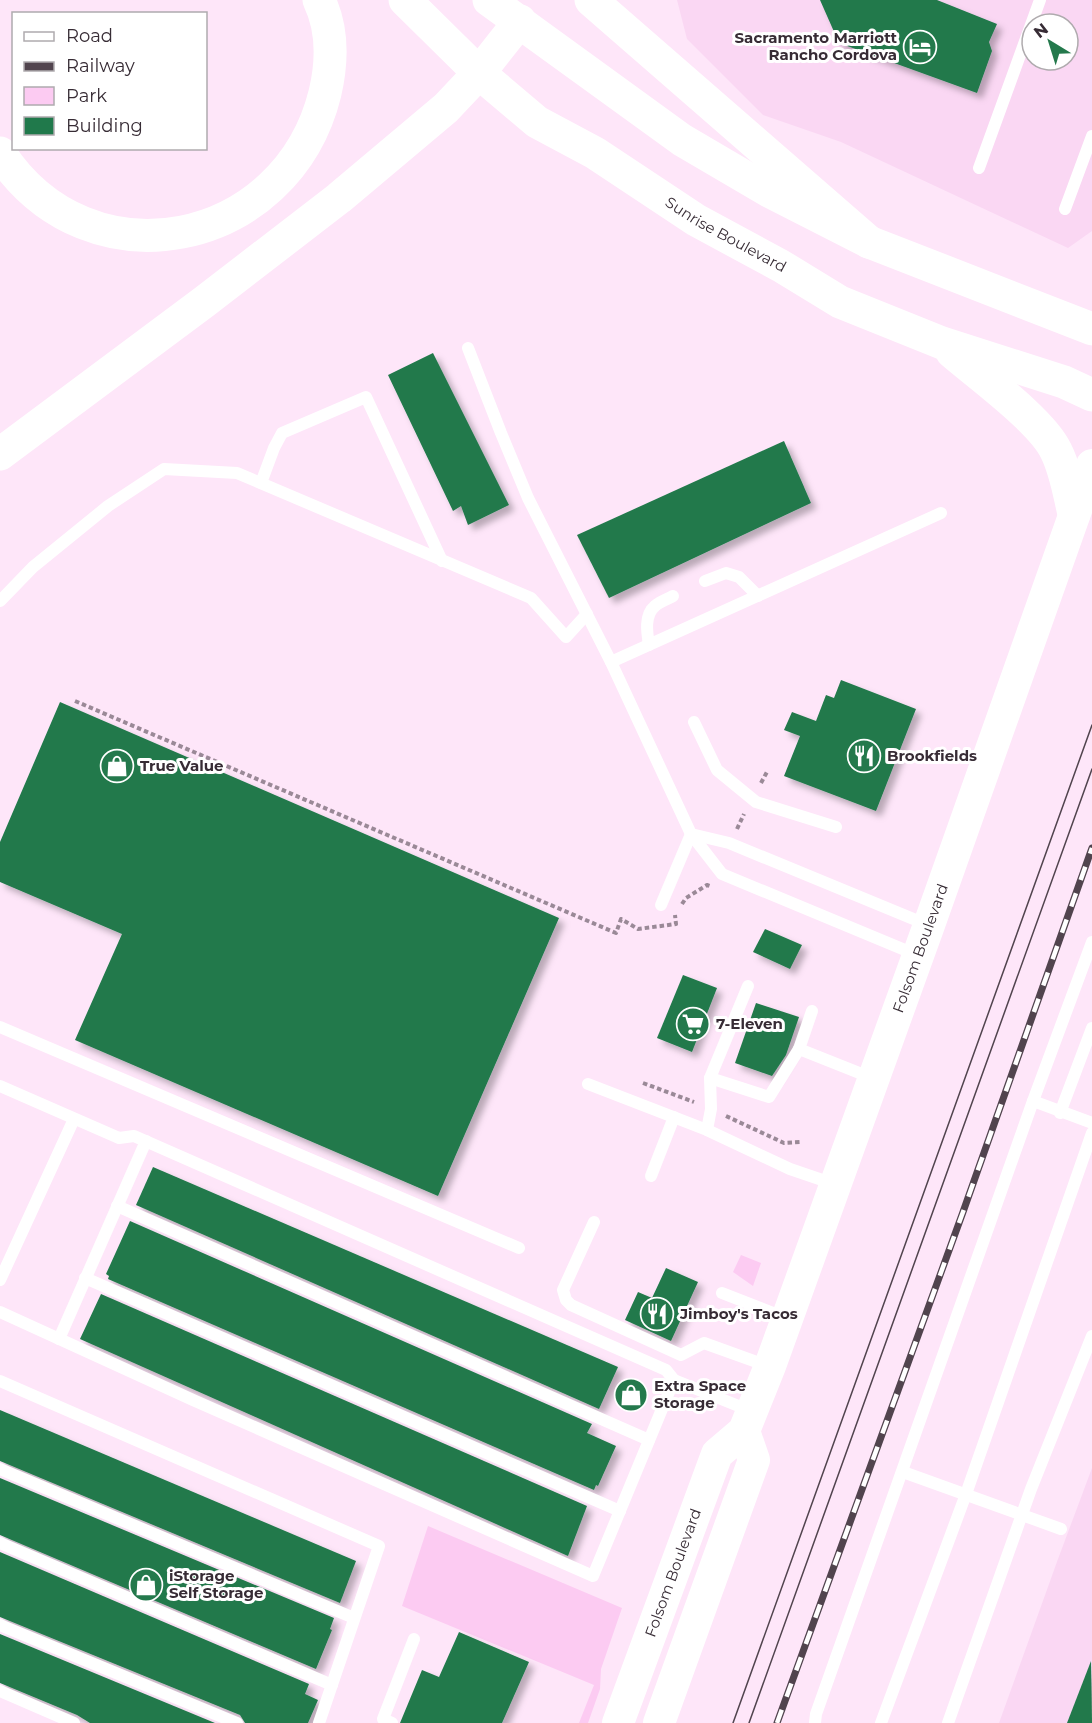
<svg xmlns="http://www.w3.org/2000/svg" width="1092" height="1723" viewBox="0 0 1092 1723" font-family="Montserrat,sans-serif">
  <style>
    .built { fill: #fad7f3; fill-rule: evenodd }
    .green { fill: #fccbf2 }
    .building { fill: #20794b; filter: url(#shadow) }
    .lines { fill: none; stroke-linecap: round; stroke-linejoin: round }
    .path { stroke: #9a8997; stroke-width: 4; stroke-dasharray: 4.5 3; stroke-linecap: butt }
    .lane { stroke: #fff; stroke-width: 12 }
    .secondary { stroke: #fff; stroke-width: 32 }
    .primary { stroke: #fff; stroke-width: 33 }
    .highway { stroke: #fff; stroke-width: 33 }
    .tram { stroke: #51444e; stroke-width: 1.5 }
    .rail-casing { stroke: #51444e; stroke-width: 7 }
    .rail { stroke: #fff; stroke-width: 4.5; stroke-dasharray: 14; stroke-linecap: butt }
    .labels { text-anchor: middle; stroke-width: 6; stroke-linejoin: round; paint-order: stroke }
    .poi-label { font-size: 15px; font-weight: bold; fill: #372c35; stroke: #fff; text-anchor: start }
    .street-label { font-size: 15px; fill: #372c35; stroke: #fff }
  </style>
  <defs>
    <filter id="shadow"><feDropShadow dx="5.5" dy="5.5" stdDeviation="3" flood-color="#0004"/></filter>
  </defs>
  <rect width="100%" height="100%" fill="#fee6f9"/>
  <!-- built -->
  <g class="built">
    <path d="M677,0h415v231l-24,17 -227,-106 -78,-27 -76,-76zM1032,24h36v36h-36z"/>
    <polygon points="1092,1468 1092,1723 999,1723 1058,1559"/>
  </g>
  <!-- green -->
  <g class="green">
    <polygon points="741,1255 761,1263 753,1286 733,1272"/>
    <polygon points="428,1526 622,1608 601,1669 600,1689 588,1723 579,1723 594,1685 402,1606"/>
  </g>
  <!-- building -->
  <g class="building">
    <polygon points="820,0 937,0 997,24 989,42 992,51 977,93 839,43"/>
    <polygon points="433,353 509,505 468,525 461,506 453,511 388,375"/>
    <polygon points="784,441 811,503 609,598 577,535"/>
    <polygon points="841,680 916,709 876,811 784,776 800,736 784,730 792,712 816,721 826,695 834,698"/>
    <polygon points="60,702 559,918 438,1196 75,1040 122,934 0,882 0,842"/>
    <polygon points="765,929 802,945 790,969 753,952"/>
    <polygon points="683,975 717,988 692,1052 657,1038"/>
    <polygon points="756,1003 799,1017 786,1055 772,1076 735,1063"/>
    <polygon points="153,1167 618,1367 599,1409 136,1205"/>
    <polygon points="130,1221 592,1424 587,1433 616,1446 598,1486 596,1485 594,1490 108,1279 109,1276 106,1274"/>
    <polygon points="666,1268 698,1282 671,1341 625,1320 638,1292 652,1298"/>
    <polygon points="101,1294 587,1506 568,1556 80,1339"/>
    <polygon points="0,1410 356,1561 340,1603 0,1461"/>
    <polygon points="0,1478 334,1618 330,1629 332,1630 316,1669 0,1535"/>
    <polygon points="0,1552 309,1684 305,1694 318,1700 308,1723 245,1723 240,1715 0,1617"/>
    <polygon points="459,1632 529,1662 502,1723 400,1723 422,1670 439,1677"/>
    <polygon points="0,1634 215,1723 90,1723 77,1715 0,1683"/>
    <polygon points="1091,1661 1092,1723 1067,1723"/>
  </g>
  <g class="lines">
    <!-- path -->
    <g class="path">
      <polyline points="75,701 616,933 621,919 638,929 676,924 675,915"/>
      <polyline points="761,783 768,770"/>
      <polyline points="737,829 744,814"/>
      <polyline points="682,904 686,898 707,885 710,886"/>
      <polyline points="643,1083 694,1102"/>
      <polyline points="726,1116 784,1143 800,1142"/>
    </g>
    <!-- lane -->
    <g class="lane">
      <polyline points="979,168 1040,0"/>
      <polyline points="1065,209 1092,136"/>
      <polyline points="468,348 501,433 528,498 611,662 691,834 722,874 917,955"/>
      <polyline points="261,483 274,448 282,433 366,397 442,561"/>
      <polyline points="705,581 726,573 739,577 758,596"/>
      <polyline points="0,601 33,567 108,506 164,469 237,473 531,598 566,637 587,614"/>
      <path d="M649,645c-2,-12 -5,-30 6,-39 4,-4 13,-7 18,-10"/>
      <polyline points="611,662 941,513"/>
      <polyline points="694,722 717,770 756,802 836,827"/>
      <polyline points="691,834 729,843 928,925"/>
      <polyline points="661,905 691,834"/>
      <polyline points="812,1011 799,1049 872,1078"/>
      <polyline points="0,1027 519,1248"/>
      <polyline points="710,1078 769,1097 799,1049"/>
      <polyline points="588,1084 707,1130 790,1169 834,1184"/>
      <polyline points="0,1086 119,1138 134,1136 666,1370 674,1380"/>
      <polyline points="1033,1101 1092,942"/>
      <polyline points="1060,1113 1092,1028"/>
      <polyline points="707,1130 711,1109 710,1078 748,986"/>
      <polyline points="651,1176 674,1117"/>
      <polyline points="117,1206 649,1440"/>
      <polyline points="594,1222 563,1290 566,1300 571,1305 681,1355 704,1343 768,1366"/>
      <polyline points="85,1278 620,1511"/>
      <polyline points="0,1280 74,1119"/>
      <polyline points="722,1293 786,1318"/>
      <polyline points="0,1312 193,1400 593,1576 674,1380 751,1411"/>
      <polyline points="59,1339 146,1141"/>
      <polyline points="0,1381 379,1546 319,1723"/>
      <polyline points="0,1469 354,1618"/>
      <polyline points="903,1472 1061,1529"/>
      <polyline points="0,1543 332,1685"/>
      <polyline points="0,1625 237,1723"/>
      <polyline points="0,1691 74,1723"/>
      <polyline points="392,1723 383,1719 414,1639"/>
      <polyline points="815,1723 816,1714 1033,1101 1092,1123"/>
      <polyline points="881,1723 966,1494 1092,1133"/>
      <polyline points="948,1723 1031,1489 1092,1336"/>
    </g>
    <!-- secondary -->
    <g class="secondary">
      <path id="s1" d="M618,1723l99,-269 27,-23 26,-65 159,-441 163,-460"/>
      <polyline points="659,1723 754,1460 744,1431"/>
    </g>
    <!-- primary -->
    <g class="primary">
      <path id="s2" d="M405,0l74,73 58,49 58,31 101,67 85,46 59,36 102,41 122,39 28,13"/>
      <polyline points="489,0 682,140 769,191 869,242 1092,329"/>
      <path d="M952,352c28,24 90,69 104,99 10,20 13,42 18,63"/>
    </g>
    <!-- highway -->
    <g class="highway">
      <polyline points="591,0 869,242"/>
      <path d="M0,153c89,136 287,95 325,-60 7,-30 8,-64 -6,-93"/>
      <polyline points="0,454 204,302 339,198 446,108 479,73 520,21"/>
    </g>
    <!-- tram -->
    <g class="tram">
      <polyline points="733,1723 1092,725"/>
      <polyline points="749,1723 1092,769"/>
    </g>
    <defs>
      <polyline id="rail" points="777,1723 963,1212 1092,848"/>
    </defs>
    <!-- rail casing -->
    <use href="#rail" class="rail-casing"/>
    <!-- rail -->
    <use href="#rail" class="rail"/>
  </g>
  <!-- icons -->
  <defs>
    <symbol id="hotel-disc" viewBox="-11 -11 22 22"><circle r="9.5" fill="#24794c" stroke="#fff"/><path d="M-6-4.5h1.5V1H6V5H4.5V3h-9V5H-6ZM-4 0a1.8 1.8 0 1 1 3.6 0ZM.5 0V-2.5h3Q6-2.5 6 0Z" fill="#fff"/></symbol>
    <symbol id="restaurant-disc" viewBox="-11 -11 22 22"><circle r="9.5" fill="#24794c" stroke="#fff"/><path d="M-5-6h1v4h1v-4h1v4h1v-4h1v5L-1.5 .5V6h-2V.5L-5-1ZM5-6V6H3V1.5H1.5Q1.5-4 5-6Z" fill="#fff"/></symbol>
    <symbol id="shop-disc" viewBox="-11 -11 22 22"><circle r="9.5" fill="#24794c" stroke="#fff"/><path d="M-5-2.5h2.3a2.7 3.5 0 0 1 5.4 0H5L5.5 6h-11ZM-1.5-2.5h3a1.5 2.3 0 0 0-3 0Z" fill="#fff"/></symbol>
    <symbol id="supermarket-disc" viewBox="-11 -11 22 22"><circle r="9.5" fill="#24794c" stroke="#fff"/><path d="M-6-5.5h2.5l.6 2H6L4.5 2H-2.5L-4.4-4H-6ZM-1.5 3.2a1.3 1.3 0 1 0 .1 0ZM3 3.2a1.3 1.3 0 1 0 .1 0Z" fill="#fff"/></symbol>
  </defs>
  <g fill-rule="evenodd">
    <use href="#hotel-disc" x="901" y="28" width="38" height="38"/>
    <use href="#restaurant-disc" x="845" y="737" width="38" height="38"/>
    <use href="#shop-disc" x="98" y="747" width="38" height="38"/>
    <use href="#supermarket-disc" x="674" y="1005" width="38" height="38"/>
    <use href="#restaurant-disc" x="638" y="1295" width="38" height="38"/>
    <use href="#shop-disc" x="612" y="1376" width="38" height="38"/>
    <use href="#shop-disc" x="127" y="1566" width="38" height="38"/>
  </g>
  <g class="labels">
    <!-- poi labels -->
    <g class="poi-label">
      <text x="897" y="43" text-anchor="end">Sacramento Marriott<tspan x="897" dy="17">Rancho Cordova</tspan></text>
      <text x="887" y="761">Brookfields</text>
      <text x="140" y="771">True Value</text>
      <text x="716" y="1029">7-Eleven</text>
      <text x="680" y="1319">Jimboy's Tacos</text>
      <text x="654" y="1391">Extra Space<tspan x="654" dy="17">Storage</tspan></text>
      <text x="169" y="1581">iStorage<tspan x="169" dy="17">Self Storage</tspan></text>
    </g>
    <!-- street labels -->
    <g class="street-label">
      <text dy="5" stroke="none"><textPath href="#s2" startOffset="400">Sunrise Boulevard</textPath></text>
      <text dy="5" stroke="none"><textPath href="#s1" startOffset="836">Folsom Boulevard</textPath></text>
      <text dy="5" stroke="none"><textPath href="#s1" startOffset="160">Folsom Boulevard</textPath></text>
    </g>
  </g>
  <!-- legend -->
  <rect x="12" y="12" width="195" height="138" fill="#ffffff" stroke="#afabae" stroke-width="1.5"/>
  <rect x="24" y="32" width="30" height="9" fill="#ffffff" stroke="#afabae" stroke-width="1.5"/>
  <text x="66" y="42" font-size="18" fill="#372c35">Road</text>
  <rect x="24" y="62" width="30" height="9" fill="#51444e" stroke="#afabae" stroke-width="1.5"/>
  <text x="66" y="72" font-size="18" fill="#372c35">Railway</text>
  <rect x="24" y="87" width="30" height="18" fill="#fccbf2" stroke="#afabae" stroke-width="1.5"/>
  <text x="66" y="102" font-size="18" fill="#372c35">Park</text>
  <rect x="24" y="117" width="30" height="18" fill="#20794b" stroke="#afabae" stroke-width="1.5"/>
  <text x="66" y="132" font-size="18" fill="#372c35">Building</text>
  <!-- north arrow -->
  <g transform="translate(1050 42) rotate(322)"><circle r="28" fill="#ffffff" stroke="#afabae" stroke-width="1.5"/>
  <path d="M0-4.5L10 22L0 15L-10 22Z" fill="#24794c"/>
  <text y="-9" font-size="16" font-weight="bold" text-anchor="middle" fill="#372c35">N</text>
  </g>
</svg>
